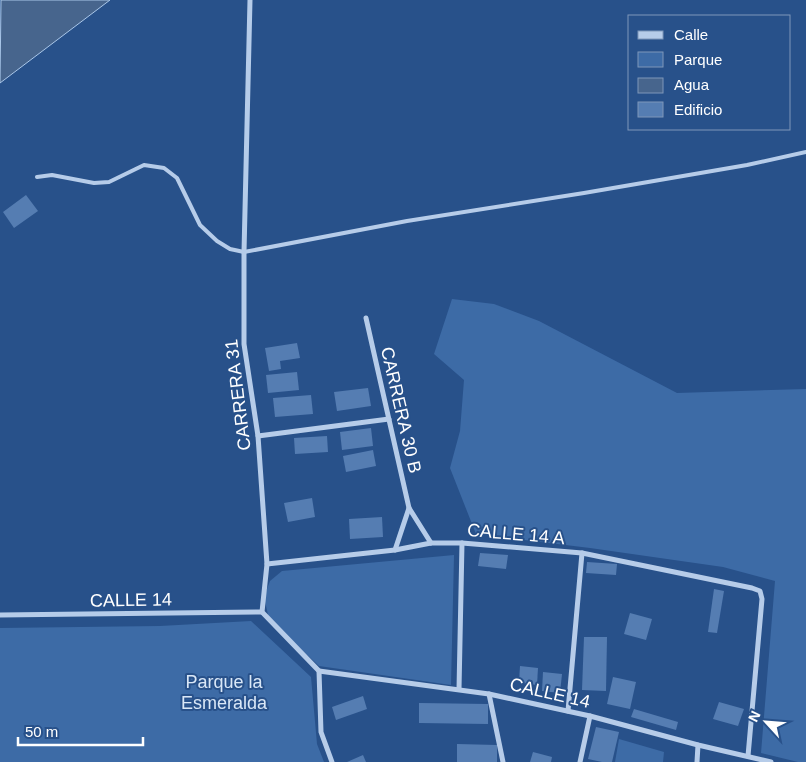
<svg xmlns="http://www.w3.org/2000/svg" width="806" height="762" viewBox="0 0 806 762" font-family="Helvetica,sans-serif">
  <style>
    .green { fill: #3d6ba6 }
    .water { fill: #47658d; stroke: #aac7e9 }
    .building { fill: #557db2 }
    .lines { fill: none; stroke-linecap: round; stroke-linejoin: round }
    .service { stroke: #b6cce9; stroke-width: 4 }
    .minor { stroke: #b6cce9; stroke-width: 5 }
    .labels { text-anchor: middle; stroke-width: 4; stroke-linejoin: round; paint-order: stroke }
    .street-label { font-size: 18px; fill: #fff; stroke: #28518a }
    .park-label { font-size: 18px; fill: #d9e7f7; stroke: #28518a }
  </style>
  <rect width="100%" height="100%" fill="#28518a"/>
  <!-- green -->
  <g class="green">
    <polygon points="452,299 494,304 539,321 677,393 806,389 806,762 798,762 761,753 775,581 723,567 590,548 476,534 450,468 460,431 464,380 434,354"/>
    <polygon points="454,555 451,685 319,666 269,619 264,597 270,581 282,571"/>
    <polygon points="251,621 311,677 317,744 324,762 0,762 0,628 160,626"/>
    <polygon points="619,739 664,752 663,762 615,762"/>
  </g>
  <!-- water -->
  <polygon class="water" points="1,0 110,0 0,83"/>
  <!-- building -->
  <g class="building">
    <polygon points="26,195 38,211 14,228 3,212"/>
    <polygon points="297,343 300,358 280,361 281,369 269,371 265,348"/>
    <polygon points="297,372 299,390 268,393 266,375"/>
    <polygon points="368,388 371,406 337,411 334,392"/>
    <polygon points="311,395 313,414 275,417 273,398"/>
    <polygon points="371,428 373,446 342,450 340,432"/>
    <polygon points="327,436 328,452 295,454 294,438"/>
    <polygon points="373,450 376,466 346,472 343,456"/>
    <polygon points="312,498 315,517 288,522 284,503"/>
    <polygon points="382,517 383,537 350,539 349,519"/>
    <polygon points="480,553 508,555 506,569 478,566"/>
    <polygon points="587,562 617,564 616,575 586,573"/>
    <polygon points="714,589 724,591 717,633 708,632"/>
    <polygon points="630,613 652,619 646,640 624,634"/>
    <polygon points="584,637 607,637 606,691 582,690"/>
    <polygon points="520,666 538,668 537,685 519,683"/>
    <polygon points="543,672 562,674 560,693 542,691"/>
    <polygon points="613,677 636,682 630,709 607,704"/>
    <polygon points="363,696 367,709 336,720 332,707"/>
    <polygon points="719,702 744,709 738,726 713,719"/>
    <polygon points="419,703 488,704 488,724 419,723"/>
    <polygon points="634,709 678,722 676,730 631,717"/>
    <polygon points="596,727 619,732 612,762 602,762 588,759"/>
    <polygon points="457,744 497,745 497,762 457,762"/>
    <polygon points="533,752 552,757 551,762 530,762"/>
    <polygon points="363,755 366,762 347,762"/>
  </g>
  <g class="lines">
    <!-- service -->
    <polyline class="service" points="37,177 52,175 94,183 109,182 144,165 164,168 177,178 200,225 217,241 230,249 244,252 407,221 584,193 747,165 806,152"/>
    <!-- minor -->
    <g class="minor">
      <polyline points="250,0 244,252 244,344 258,436 267,564 262,612 319,671 321,732 332,762"/>
      <polyline points="366,318 409,508 431,543"/>
      <polyline points="258,436 389,419"/>
      <polyline points="395,550 409,508"/>
      <polyline points="267,564 395,550 431,543 462,543 582,553 752,588 760,591 762,599 748,756"/>
      <polyline points="0,615 262,612"/>
      <polyline points="319,671 489,694 590,716 698,745 771,762"/>
      <polyline points="459,689 462,543"/>
      <polyline points="489,694 503,762"/>
      <polyline points="568,711 582,553"/>
      <polyline points="580,762 590,716"/>
      <polyline points="697,762 698,745"/>
    </g>
  </g>
  <g class="labels">
    <!-- street labels -->
    <g class="street-label">
      <text transform="translate(238 395) rotate(-97)" y="6">CARRERA 31</text>
      <text transform="translate(401 410) rotate(77)" y="6">CARRERA 30 B</text>
      <text transform="translate(516 534) rotate(5)" y="6">CALLE 14 A</text>
      <text transform="translate(131 600) rotate(-1)" y="6">CALLE 14</text>
      <text transform="translate(550 693) rotate(13)" y="6">CALLE 14</text>
    </g>
    <!-- park labels -->
    <g class="park-label">
      <text x="224" y="688">Parque la<tspan x="224" dy="21">Esmeralda</tspan></text>
    </g>
  </g>
  <!-- legend -->
  <rect x="628" y="15" width="162" height="115" fill="#28518a" stroke="#7e97b9"/>
  <rect x="638" y="31" width="25" height="8" fill="#b6cce9" stroke="#7e97b9"/>
  <text x="674" y="40" font-size="15" fill="#ffffff">Calle</text>
  <rect x="638" y="52" width="25" height="15" fill="#3d6ba6" stroke="#7e97b9"/>
  <text x="674" y="65" font-size="15" fill="#ffffff">Parque</text>
  <rect x="638" y="78" width="25" height="15" fill="#47658d" stroke="#7e97b9"/>
  <text x="674" y="90" font-size="15" fill="#ffffff">Agua</text>
  <rect x="638" y="102" width="25" height="15" fill="#557db2" stroke="#7e97b9"/>
  <text x="674" y="115" font-size="15" fill="#ffffff">Edificio</text>
  <!-- north arrow -->
  <g transform="translate(766 722) rotate(296)" stroke="#28518a" stroke-width="4" paint-order="stroke">
  <path d="M0-4L9 19L0 12L-9 19Z" fill="#ffffff"/>
  <text y="-8" font-size="14" font-weight="bold" text-anchor="middle" fill="#ffffff">N</text>
  </g>
  <!-- scale -->
  <path d="M18 737v8h125v-8" fill="none" stroke="#ffffff" stroke-width="2.5"/>
  <text x="25" y="737" font-size="15" fill="#ffffff" stroke="#28518a" stroke-width="4" paint-order="stroke">50 m</text>
</svg>
